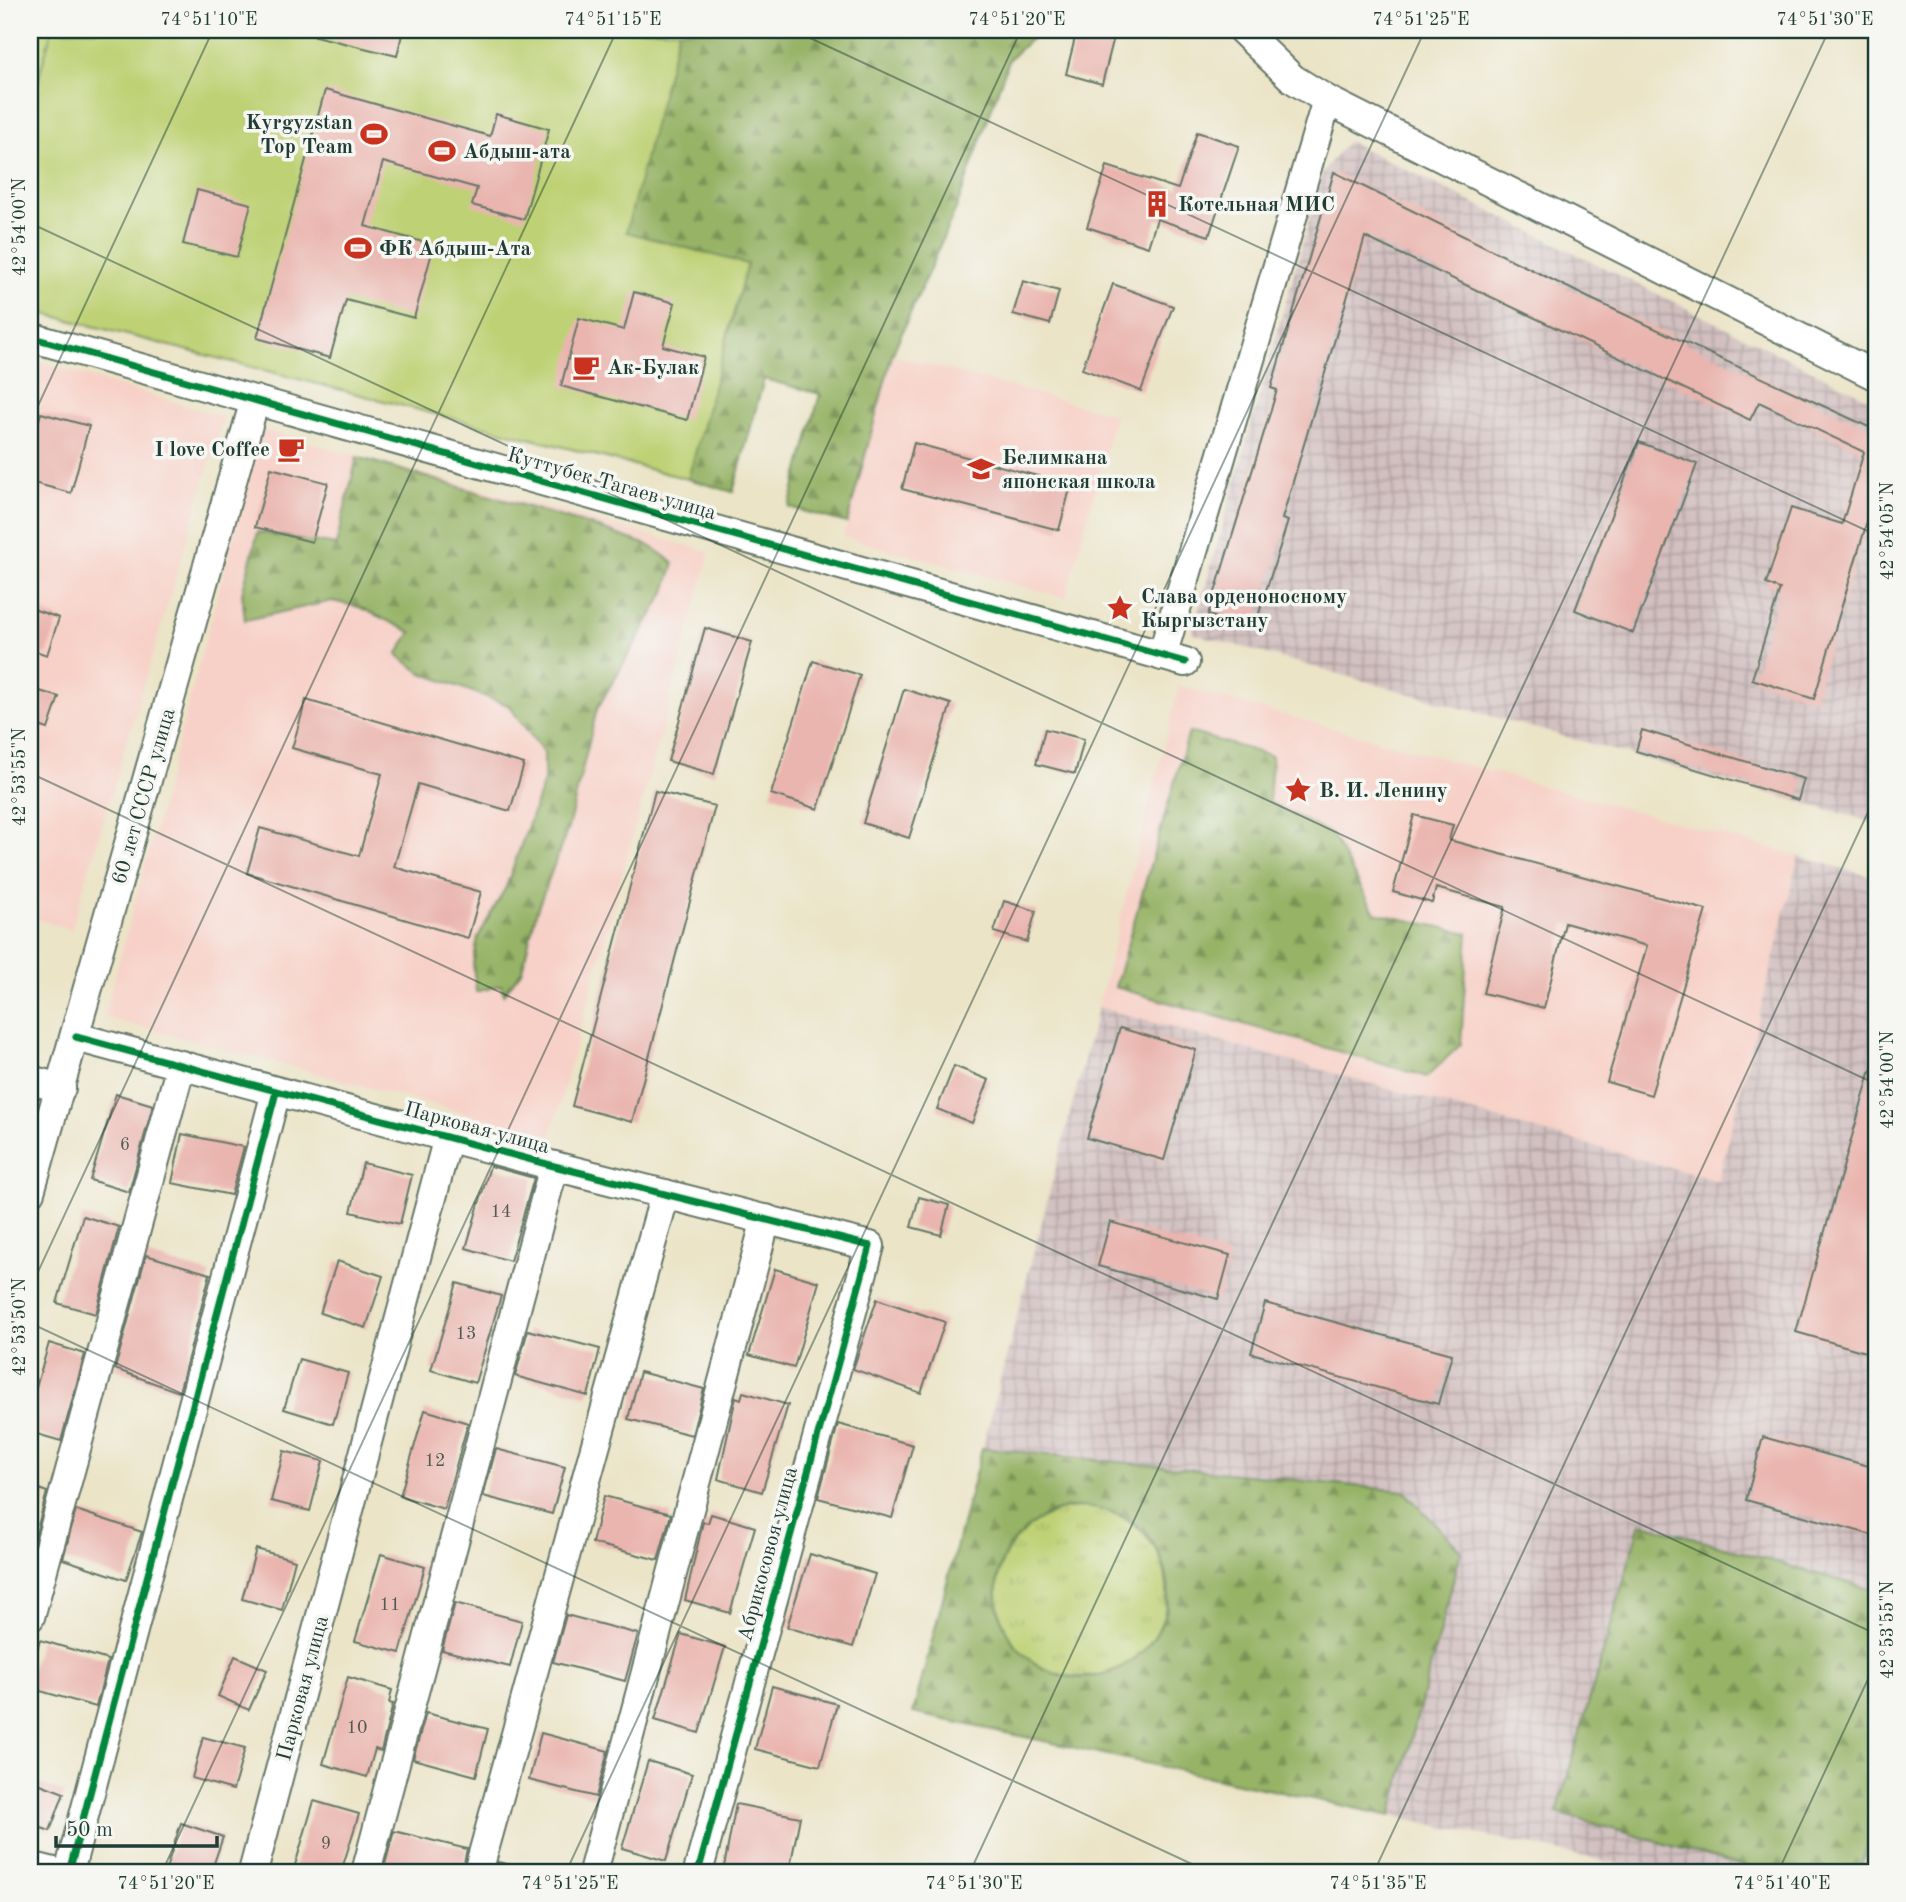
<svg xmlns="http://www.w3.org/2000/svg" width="1906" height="1902" viewBox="0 0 1906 1902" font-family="'Old Standard TT',serif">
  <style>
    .built { fill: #f7d1c8 }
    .industrial { fill: url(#industrial-grid) }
    .grass { fill: url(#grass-tufts); stroke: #6e8754; stroke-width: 2 }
    .forest { fill: url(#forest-firs); stroke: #5a784d; stroke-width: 2; fill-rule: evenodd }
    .park { fill: url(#park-dots); stroke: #6e8754; stroke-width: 2 }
    .pitch { fill: #bed174; stroke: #6e8754; stroke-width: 2 }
    .building { fill: #eab5af }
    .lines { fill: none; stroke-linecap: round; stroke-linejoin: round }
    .minor-casing { stroke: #667767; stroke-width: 32 }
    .minor { stroke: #fff; stroke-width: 28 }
    .cycleway-casing { stroke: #f6f6f2; stroke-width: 11 }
    .cycleway { stroke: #00873e; stroke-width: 7 }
    .ticks { fill: none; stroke: #1f3d34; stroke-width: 2; stroke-opacity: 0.45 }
    .labels { text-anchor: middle; stroke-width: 7; stroke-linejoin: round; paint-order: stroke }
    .number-label { font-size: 18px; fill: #525b53 }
    .poi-label { font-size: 21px; font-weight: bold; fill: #1f3d34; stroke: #f6f6f2; text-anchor: start }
    .street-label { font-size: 21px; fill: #1f3d34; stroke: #f6f6f2 }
    .neatline { fill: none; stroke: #1f3d34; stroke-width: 2.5 }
    .ticks-label { font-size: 18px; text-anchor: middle; fill: #1f3d34 }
  </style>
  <defs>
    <pattern id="industrial-grid" width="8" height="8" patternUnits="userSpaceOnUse" patternTransform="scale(1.75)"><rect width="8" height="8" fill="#d2bfc0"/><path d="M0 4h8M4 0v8" fill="none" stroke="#aa9c9d"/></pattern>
    <pattern id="grass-tufts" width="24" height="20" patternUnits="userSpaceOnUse" patternTransform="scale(1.75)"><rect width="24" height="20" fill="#bed174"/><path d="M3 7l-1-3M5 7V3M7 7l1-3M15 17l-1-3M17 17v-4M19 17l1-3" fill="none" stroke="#a3b465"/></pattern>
    <pattern id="forest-firs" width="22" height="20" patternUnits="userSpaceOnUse" patternTransform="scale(1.75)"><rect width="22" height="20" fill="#96b366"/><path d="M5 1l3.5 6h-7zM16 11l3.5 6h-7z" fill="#7a9355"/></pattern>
    <pattern id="park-dots" width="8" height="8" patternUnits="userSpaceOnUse" patternTransform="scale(1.75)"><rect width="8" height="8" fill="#bed174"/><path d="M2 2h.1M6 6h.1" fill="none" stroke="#a3b465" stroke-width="1.8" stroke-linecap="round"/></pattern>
  </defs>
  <rect width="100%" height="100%" fill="#f6f6f2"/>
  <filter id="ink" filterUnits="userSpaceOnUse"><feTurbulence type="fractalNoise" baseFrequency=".0143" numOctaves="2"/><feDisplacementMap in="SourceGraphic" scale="14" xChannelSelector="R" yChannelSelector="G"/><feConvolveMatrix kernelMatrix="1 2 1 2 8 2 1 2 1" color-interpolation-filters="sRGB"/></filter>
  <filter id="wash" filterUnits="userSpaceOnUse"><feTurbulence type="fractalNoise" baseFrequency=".00686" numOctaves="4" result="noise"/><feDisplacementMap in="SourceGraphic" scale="28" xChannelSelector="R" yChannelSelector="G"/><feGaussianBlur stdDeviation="1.57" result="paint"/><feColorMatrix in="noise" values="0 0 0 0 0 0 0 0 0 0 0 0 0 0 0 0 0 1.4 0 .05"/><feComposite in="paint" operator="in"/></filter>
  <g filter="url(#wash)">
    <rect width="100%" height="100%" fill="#ebe4c7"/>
    <!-- built -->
    <g class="built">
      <polygon points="892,355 1115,415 1066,598 843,537"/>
      <polygon points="30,359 223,417 71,930 30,917"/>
      <polygon points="262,430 710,552 551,1136 104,1017"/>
      <polygon points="1179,686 1799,856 1719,1181 1098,1007"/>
    </g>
    <!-- industrial -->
    <g class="industrial">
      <polygon points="1348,141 1876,402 1876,823 1192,633 1323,171"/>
      <polygon points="1799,856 1876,878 1876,1872 1655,1872 913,1713 1098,1007 1718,1181"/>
    </g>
    <!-- grass -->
    <circle class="grass" cx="1082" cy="1592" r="85"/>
    <!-- forest -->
    <g class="forest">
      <polygon points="656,30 1041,30 1009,59 958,204 892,355 847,523 789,507 820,394 764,379 733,492 688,479 747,264 626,232"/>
      <polygon points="357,457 593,526 650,546 674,563 665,592 597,709 568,828 536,913 522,970 504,994 501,985 476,992 473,964 478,937 506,887 544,781 544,753 508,705 422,673 397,655 411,632 359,607 332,601 245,620 242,593 258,532 336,545"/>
      <polygon points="1189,732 1272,756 1269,802 1332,835 1375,913 1468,933 1461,1044 1427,1077 1115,987"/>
      <path d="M982,1448l422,43 57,60 -70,265 -478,-103zM1068,1507c18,0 34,1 52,8 35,14 56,62 46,98 -7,22 -23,42 -43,53 -106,57 -194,-113 -55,-159z"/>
      <polygon points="1640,1523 1876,1591 1876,1814 1860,1872 1763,1872 1557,1813"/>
    </g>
    <!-- park -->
    <polygon class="park" points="30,30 52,30 30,110"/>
    <!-- pitch -->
    <polygon class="pitch" points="52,30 679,30 626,232 747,264 688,479 30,310 30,110"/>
    <g id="blocks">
      <!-- building -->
      <g class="building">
        <polygon points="316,30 403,30 397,56 315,36"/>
        <polygon points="1077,30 1114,37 1102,84 1066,74"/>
        <polygon points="325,90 490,136 496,114 549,129 524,219 472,205 477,188 383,162 365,226 434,245 414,318 346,300 330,358 257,338"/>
        <polygon points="1197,132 1239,146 1209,236 1157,219 1148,247 1087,227 1107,166 1178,189"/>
        <polygon points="1334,172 1589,298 1871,428 1872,424 1876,425 1876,492 1814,699 1752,679 1780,589 1766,584 1791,508 1842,524 1864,452 1759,402 1750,420 1365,237 1282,519 1288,521 1254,629 1208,615 1277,390 1271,388"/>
        <polygon points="197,190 251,204 237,257 183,244"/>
        <polygon points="1023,281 1059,291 1050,324 1013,314"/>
        <polygon points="1113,284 1173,306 1141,391 1082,369"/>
        <polygon points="634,292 675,303 663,346 704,357 687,420 561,386 579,318 624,330"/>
        <polygon points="41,413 89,426 71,493 30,482 30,452"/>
        <polygon points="1639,442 1697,464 1633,633 1575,610"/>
        <polygon points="914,443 1071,485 1059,530 902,489"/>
        <polygon points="271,468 328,483 312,542 255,527"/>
        <polygon points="30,608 59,618 47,655 30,649"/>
        <polygon points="705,628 752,642 714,774 668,761"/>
        <polygon points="813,661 860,675 818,809 771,794"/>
        <polygon points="30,688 59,697 48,729 30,723"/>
        <polygon points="904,689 951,704 909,838 863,823"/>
        <polygon points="306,700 524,764 510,811 418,784 394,867 481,892 468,938 247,873 260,828 359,856 382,774 292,748"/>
        <polygon points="1045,729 1084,739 1075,774 1036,764"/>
        <polygon points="1642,730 1804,779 1798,800 1636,751"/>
        <polygon points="655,791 715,806 632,1122 572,1106"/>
        <polygon points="1414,815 1453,825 1449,840 1706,910 1651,1095 1607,1082 1647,946 1565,923 1544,1008 1483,993 1505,907 1436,888 1432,903 1393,892"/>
        <polygon points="1004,901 1036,911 1027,942 994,932"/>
        <polygon points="1120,1028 1196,1050 1164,1160 1087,1138"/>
        <polygon points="954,1066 989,1080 972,1123 937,1109"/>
        <polygon points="1871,1070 1876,1071 1876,1340 1872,1354 1796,1332"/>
        <polygon points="116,1094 153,1105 129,1192 90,1180"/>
        <polygon points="182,1134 244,1147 231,1195 172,1183"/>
        <polygon points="363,1163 412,1175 400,1224 351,1212"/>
        <polygon points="490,1166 534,1178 510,1261 466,1248"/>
        <polygon points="919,1197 949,1205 941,1235 911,1227"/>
        <polygon points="83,1216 119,1227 96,1314 57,1303"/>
        <polygon points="1110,1222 1230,1255 1218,1299 1098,1266"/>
        <polygon points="146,1255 210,1274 179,1392 115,1369"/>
        <polygon points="337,1261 383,1276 366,1328 320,1313"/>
        <polygon points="775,1269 819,1282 794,1368 749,1355"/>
        <polygon points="457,1283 501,1296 475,1383 431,1370"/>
        <polygon points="877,1299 945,1322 921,1393 853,1369"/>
        <polygon points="1265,1303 1452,1354 1438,1404 1251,1353"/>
        <polygon points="528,1330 600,1349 588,1396 515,1376"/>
        <polygon points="49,1343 85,1354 61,1441 30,1432 30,1408"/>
        <polygon points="299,1359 348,1373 333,1424 284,1409"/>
        <polygon points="640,1372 704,1389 692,1435 628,1419"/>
        <polygon points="743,1392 788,1405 762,1492 718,1479 736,1397 741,1399"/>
        <polygon points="425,1410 468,1423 444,1509 400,1496"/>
        <polygon points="838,1424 913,1445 892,1518 818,1498"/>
        <polygon points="1763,1437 1876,1468 1876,1536 1746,1500"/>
        <polygon points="496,1449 565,1467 552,1514 483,1496"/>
        <polygon points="284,1451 323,1461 310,1511 271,1501"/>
        <polygon points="30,1486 47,1492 32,1548 30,1548"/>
        <polygon points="604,1496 671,1514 658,1560 592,1543"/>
        <polygon points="76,1510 142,1532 126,1580 63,1559"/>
        <polygon points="711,1514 755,1527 730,1613 685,1600 703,1522 708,1523"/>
        <polygon points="256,1549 295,1560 282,1610 242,1599"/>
        <polygon points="381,1554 425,1567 400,1653 355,1641"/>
        <polygon points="810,1554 875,1574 853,1647 787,1627"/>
        <polygon points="455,1603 522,1621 510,1667 442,1650"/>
        <polygon points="566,1615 638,1634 625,1681 553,1662"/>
        <polygon points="681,1634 725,1647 699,1733 655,1720"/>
        <polygon points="40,1640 108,1660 96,1707 30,1688 30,1675"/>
        <polygon points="235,1656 267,1670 249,1710 218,1696"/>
        <polygon points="348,1677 392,1690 389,1703 393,1704 381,1751 375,1749 367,1777 323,1764"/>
        <polygon points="772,1686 837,1704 820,1766 755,1749"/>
        <polygon points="426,1713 488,1729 476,1776 413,1759"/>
        <polygon points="541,1733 608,1751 596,1797 529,1780"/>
        <polygon points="203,1737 245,1748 233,1790 192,1778"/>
        <polygon points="648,1761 692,1774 666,1861 622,1848"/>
        <polygon points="30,1780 64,1793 50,1831 30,1824"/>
        <polygon points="314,1801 359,1814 341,1872 293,1872"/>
        <polygon points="736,1804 800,1817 789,1872 723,1872"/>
        <polygon points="181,1823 223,1837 211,1872 165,1872"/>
        <polygon points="394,1831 467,1849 462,1872 383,1872"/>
        <polygon points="498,1862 516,1866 515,1872 495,1872"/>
      </g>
    </g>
  </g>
  <g filter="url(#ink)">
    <use href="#blocks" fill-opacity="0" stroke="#667767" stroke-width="2"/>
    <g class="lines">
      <defs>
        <g id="minor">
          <polyline points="1242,30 1293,79 1327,100 1876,376"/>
          <polyline points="30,337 1185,662"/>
          <polyline points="1162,656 1327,100"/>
          <polyline points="76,1037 554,1166 870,1246 698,1872"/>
          <polyline points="30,1080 61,1088"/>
          <polyline points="30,1192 255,400"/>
          <polyline points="30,1617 181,1065"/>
          <polyline points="30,1866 54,1872"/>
          <polyline points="69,1872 276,1092"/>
          <polyline points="253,1872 448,1137"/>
          <polyline points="366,1872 554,1166"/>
          <polyline points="478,1872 665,1194"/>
          <polyline points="593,1872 766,1219"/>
        </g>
      </defs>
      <!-- minor casing -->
      <use href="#minor" class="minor-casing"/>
      <!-- minor -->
      <use href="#minor" class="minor"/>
      <defs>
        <g id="cycleway">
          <polyline points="30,337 1185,662"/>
          <polyline points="76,1037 554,1166 870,1246 698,1872"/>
          <polyline points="69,1872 276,1092"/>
        </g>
      </defs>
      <!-- cycleway casing -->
      <use href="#cycleway" class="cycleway-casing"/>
      <!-- cycleway -->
      <use href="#cycleway" class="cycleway"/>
    </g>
  </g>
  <!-- ticks -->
  <path class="ticks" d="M793,30l1083,505M30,223l1846,861M30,423l183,-393M30,773l1846,861M30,1289l587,-1259M30,1323l1179,549M162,1872l859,-1842M566,1872l859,-1842M970,1872l859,-1842M1374,1872l502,-1077M1778,1872l98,-210"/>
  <!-- icons -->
  <defs>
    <symbol id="stadium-bare" viewBox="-9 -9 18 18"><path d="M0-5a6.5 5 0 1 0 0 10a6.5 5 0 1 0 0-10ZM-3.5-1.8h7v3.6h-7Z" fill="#c8321e" stroke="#f6f6f2" stroke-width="2.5" paint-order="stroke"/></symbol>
    <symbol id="building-bare" viewBox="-9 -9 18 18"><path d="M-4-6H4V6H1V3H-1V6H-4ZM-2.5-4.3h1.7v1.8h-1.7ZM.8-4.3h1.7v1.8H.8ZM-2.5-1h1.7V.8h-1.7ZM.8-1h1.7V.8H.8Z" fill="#c8321e" stroke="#f6f6f2" stroke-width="2.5" paint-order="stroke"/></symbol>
    <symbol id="cafe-bare" viewBox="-9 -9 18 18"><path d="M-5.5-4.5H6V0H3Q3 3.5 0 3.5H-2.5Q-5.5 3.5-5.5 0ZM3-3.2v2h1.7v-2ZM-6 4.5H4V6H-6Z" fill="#c8321e" stroke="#f6f6f2" stroke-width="2.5" paint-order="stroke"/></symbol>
    <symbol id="school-bare" viewBox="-9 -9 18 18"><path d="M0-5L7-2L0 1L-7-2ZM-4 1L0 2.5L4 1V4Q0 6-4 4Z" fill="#c8321e" stroke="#f6f6f2" stroke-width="2.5" paint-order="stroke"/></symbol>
    <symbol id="sight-bare" viewBox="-9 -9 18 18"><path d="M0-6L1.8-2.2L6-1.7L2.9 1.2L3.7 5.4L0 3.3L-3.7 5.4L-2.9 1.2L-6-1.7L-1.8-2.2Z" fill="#c8321e" stroke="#f6f6f2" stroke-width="2.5" paint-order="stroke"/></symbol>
  </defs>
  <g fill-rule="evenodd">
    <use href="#stadium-bare" x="355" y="115" width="38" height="38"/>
    <use href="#stadium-bare" x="423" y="132" width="38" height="38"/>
    <use href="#building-bare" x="1138" y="185" width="38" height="38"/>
    <use href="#stadium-bare" x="339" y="229" width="38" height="38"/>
    <use href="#cafe-bare" x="567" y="348" width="38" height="38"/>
    <use href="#cafe-bare" x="272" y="430" width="38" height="38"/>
    <use href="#school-bare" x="962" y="450" width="38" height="38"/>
    <use href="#sight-bare" x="1101" y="589" width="38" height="38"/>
    <use href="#sight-bare" x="1279" y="771" width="38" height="38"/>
  </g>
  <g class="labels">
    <!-- number labels -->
    <g class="number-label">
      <text x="125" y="1150">6</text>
      <text x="501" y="1217">14</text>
      <text x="466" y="1339">13</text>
      <text x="435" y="1466">12</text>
      <text x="390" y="1610">11</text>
      <text x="357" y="1733">10</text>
      <text x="326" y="1849">9</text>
    </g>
    <!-- poi labels -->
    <g class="poi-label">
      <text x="353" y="129" text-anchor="end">Kyrgyzstan<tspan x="353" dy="24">Top Team</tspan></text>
      <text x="463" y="158">Абдыш-ата</text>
      <text x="1178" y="211">Котельная МИС</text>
      <text x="379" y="255">ФК Абдыш-Ата</text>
      <text x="607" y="374">Ак-Булак</text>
      <text x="270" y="456" text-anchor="end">I love Coffee</text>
      <text x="1002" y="464">Белимкана<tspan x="1002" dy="24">японская школа</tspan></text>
      <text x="1141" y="603">Слава орденоносному<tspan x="1141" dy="24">Кыргызстану</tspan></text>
      <text x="1319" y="797">В. И. Ленину</text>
    </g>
    <!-- street labels -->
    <g class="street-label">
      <text transform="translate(612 483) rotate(16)" y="7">Куттубек Тагаев улица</text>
      <text transform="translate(143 796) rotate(-74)" y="7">60 лет СССР улица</text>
      <text transform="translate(477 1127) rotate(15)" y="7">Парковая улица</text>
      <text transform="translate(767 1554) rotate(-75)" y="7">Абрикосовоя улица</text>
      <text transform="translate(302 1688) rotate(-75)" y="7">Парковая улица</text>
    </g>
  </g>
  <!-- margin -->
  <rect width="1906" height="1902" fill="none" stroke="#f6f6f2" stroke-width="77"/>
  <!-- scale -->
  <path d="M56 1836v10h161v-10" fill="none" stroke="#1f3d34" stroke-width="3.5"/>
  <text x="66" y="1836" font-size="21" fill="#1f3d34" stroke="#f6f6f2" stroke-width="5" paint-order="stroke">50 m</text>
  <rect x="38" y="38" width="1830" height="1826" class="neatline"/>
  <g class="ticks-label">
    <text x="209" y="25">74°51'10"E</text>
    <text x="613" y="25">74°51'15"E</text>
    <text x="1017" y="25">74°51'20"E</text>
    <text x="1421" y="25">74°51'25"E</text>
    <text x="1825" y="25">74°51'30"E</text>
    <text transform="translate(19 227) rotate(-90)" y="6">42°54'00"N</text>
    <text transform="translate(1887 531) rotate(-90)" y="6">42°54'05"N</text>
    <text transform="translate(19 777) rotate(-90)" y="6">42°53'55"N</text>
    <text transform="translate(1887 1080) rotate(-90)" y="6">42°54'00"N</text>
    <text transform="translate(19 1327) rotate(-90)" y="6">42°53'50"N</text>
    <text transform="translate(1887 1630) rotate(-90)" y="6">42°53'55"N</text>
    <text x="166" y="1889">74°51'20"E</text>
    <text x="570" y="1889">74°51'25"E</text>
    <text x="974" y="1889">74°51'30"E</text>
    <text x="1378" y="1889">74°51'35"E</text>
    <text x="1782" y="1889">74°51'40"E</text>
  </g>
</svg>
